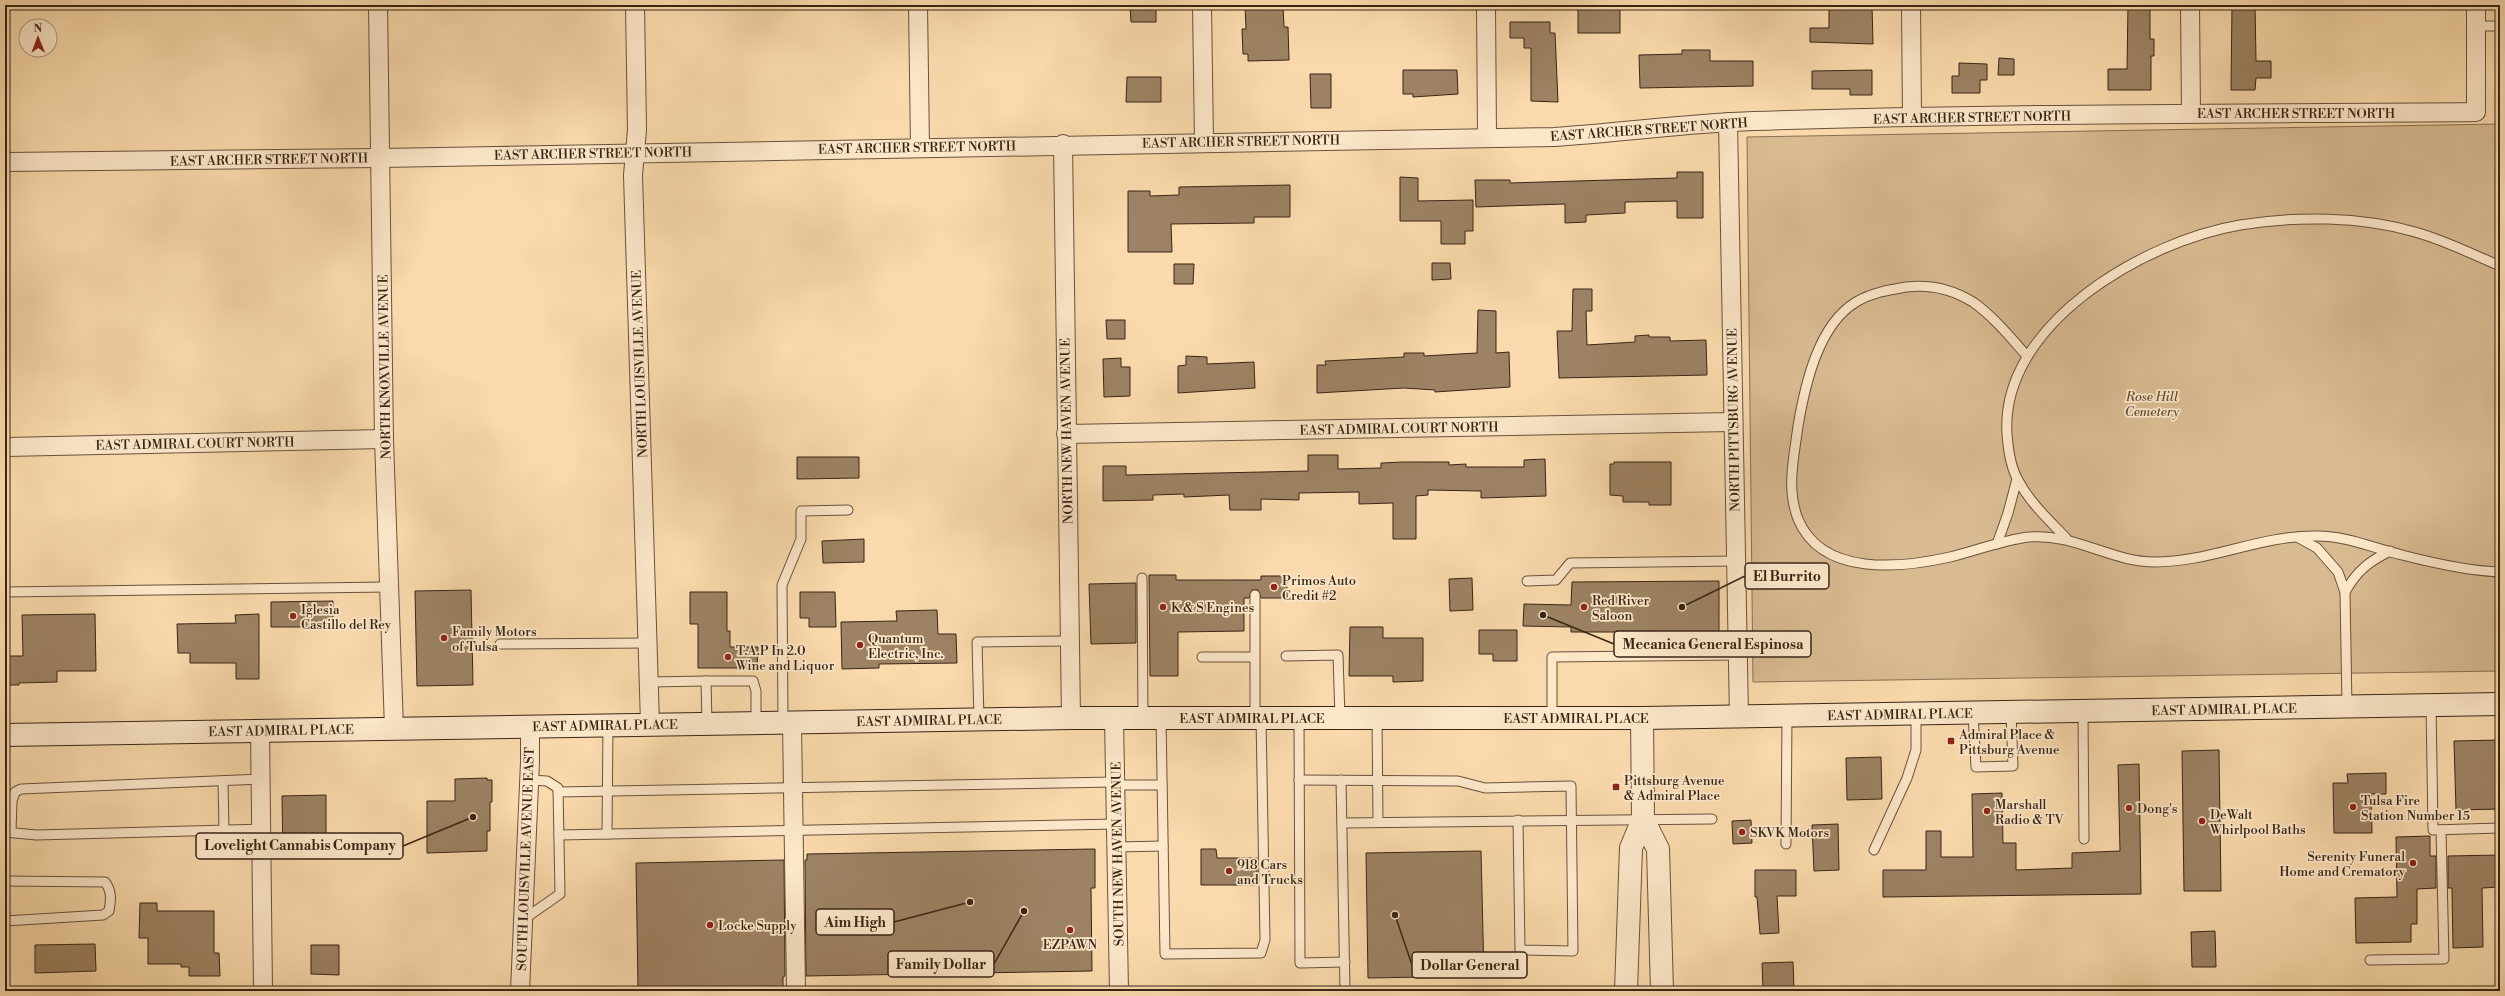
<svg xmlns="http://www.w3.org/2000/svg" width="2505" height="996" viewBox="0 0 2505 996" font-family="'Libre Bodoni',serif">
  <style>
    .green { fill: #d9bb92; stroke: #887054 }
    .building { fill: #9d8364; stroke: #382516 }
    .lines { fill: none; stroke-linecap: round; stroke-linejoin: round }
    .service-casing { stroke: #68523c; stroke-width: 11 }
    .minor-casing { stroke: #68523c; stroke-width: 20 }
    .tertiary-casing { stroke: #68523c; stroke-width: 24 }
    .secondary-casing { stroke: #382516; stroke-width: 24 }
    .service { stroke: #fce7c9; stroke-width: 9 }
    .minor { stroke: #fce7c9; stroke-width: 18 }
    .tertiary { stroke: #fce7c9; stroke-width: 22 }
    .secondary { stroke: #fce7c9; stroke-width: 22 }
    .poi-dot { fill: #8f2418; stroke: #fce7c9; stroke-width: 1.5 }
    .labels { text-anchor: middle; stroke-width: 3.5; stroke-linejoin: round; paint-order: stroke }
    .street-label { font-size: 13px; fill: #382516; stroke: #fce7c9 }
    .park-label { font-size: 13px; font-style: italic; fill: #604a35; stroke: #fce7c9 }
    .poi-label { font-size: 13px; fill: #382516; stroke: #fce7c9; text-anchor: start }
    .leader { fill: none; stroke: #382516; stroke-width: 1.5 }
    .callout-dot { fill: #382516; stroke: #fce7c9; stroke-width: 1.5 }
    .callout { fill: #fce7c9; stroke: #382516; stroke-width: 1.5 }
    .callout-label { font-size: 14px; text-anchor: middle; font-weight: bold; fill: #382516 }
  </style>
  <rect width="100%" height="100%" fill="#fadaac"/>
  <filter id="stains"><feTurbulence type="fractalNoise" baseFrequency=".005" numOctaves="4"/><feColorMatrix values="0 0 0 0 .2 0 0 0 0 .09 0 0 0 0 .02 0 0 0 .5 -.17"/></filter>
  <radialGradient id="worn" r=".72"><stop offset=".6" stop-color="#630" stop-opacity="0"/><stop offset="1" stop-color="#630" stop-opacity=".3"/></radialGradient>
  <!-- green -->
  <polygon class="green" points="2496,5 2500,5 2500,671 1753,682 1747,137 2498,124"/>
  <!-- building -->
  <g class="building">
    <polygon points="1130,5 1156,5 1156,22 1131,22"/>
    <polygon points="1245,5 1283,5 1284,27 1288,27 1289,60 1248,61 1248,54 1243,54 1242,29 1246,29"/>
    <rect x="1578" y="5" width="42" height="28"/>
    <polygon points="1829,5 1872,5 1873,44 1810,42 1810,28 1829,28"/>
    <polygon points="2128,5 2150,5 2150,39 2154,39 2154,56 2151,56 2151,90 2108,90 2108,69 2127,69"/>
    <polygon points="2232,5 2255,5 2256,61 2271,61 2271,78 2256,78 2255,90 2231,90"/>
    <polygon points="1510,22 1550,22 1550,33 1555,33 1558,102 1531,101 1531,48 1524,48 1524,38 1510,38"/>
    <polygon points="1682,50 1710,50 1710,61 1753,61 1753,86 1640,88 1639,55 1682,54"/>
    <polygon points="1999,58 2014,59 2014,75 1998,75"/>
    <polygon points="1959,63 1987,64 1987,80 1980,80 1980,93 1952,93 1952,76 1959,76"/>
    <polygon points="1403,70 1457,70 1458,94 1413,97 1413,94 1403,94"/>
    <polygon points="1872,70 1872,95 1850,95 1850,89 1812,89 1812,71"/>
    <polygon points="1310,74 1331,74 1331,108 1311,108"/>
    <polygon points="1127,77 1161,77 1161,102 1126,102"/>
    <polygon points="1677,172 1703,172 1703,218 1677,218 1677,201 1625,202 1625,213 1586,215 1586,222 1565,223 1565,204 1476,207 1475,180 1510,180 1510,183 1677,178"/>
    <polygon points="1400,177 1418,178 1418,201 1473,200 1473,231 1465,231 1465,244 1441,244 1441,221 1400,221"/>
    <polygon points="1290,185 1290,217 1254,217 1254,223 1171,224 1172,252 1128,252 1128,191 1150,191 1150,196 1179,195 1179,187"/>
    <polygon points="1432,263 1450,263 1451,279 1432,280"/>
    <polygon points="1174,264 1194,264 1193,284 1174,284"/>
    <polygon points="1573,289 1592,289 1592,311 1586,311 1587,345 1635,342 1635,336 1649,335 1649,337 1670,337 1670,341 1706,340 1707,375 1559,378 1557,331 1572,331"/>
    <polygon points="1478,310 1496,311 1496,353 1509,352 1510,387 1435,392 1435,390 1404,388 1317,393 1317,365 1326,365 1325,361 1404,357 1404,353 1424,353 1424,356 1477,353"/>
    <polygon points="1106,320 1125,320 1125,339 1107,339"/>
    <polygon points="1186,356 1207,357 1207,364 1254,362 1255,388 1178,393 1178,366 1186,365"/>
    <polygon points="1121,358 1121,367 1130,367 1130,396 1104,397 1103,359"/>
    <polygon points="1308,455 1338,455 1338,469 1381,468 1381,463 1403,462 1449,462 1449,465 1466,464 1466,467 1524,467 1524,460 1545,459 1546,496 1481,498 1481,491 1428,490 1428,495 1416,496 1416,539 1393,539 1393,503 1359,504 1359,492 1299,493 1299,500 1261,499 1261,510 1230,510 1229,495 1184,497 1184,494 1153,495 1153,500 1103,501 1103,466 1126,466 1126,475 1308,471"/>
    <polygon points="797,457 859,457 859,478 797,479"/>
    <polygon points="1614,462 1671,462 1671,505 1649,505 1649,502 1623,502 1623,496 1610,495 1610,464 1614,464"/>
    <polygon points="864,539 864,562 823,563 822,541"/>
    <polygon points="1149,575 1176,575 1176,580 1261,580 1261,576 1287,576 1287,598 1261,598 1258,590 1252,590 1249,598 1244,598 1244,631 1178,632 1178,676 1150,676"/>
    <polygon points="1472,578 1473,610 1450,611 1449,579"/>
    <polygon points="1719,581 1719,632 1571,632 1571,627 1523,626 1524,604 1571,605 1572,582"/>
    <polygon points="1136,583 1136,643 1091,644 1089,584"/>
    <polygon points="471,590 473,685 417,686 415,591"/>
    <polygon points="690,592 727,592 727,631 730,631 730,647 758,647 757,668 698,668 698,624 690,624"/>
    <polygon points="800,592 835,592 836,627 809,627 809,618 800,618"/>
    <polygon points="333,601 333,627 271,627 271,602"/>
    <polygon points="937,610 938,634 956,634 957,663 879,664 879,668 842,669 841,622 897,621 896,611"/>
    <polygon points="95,614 96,671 57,671 57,682 19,683 19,685 5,685 5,656 23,656 22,615"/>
    <polygon points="259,614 259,679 236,679 236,663 190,663 190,653 178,653 177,624 236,623 235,615"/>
    <polygon points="1350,627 1383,627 1383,638 1423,638 1423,681 1393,682 1393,676 1349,676"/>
    <polygon points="1479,630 1517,630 1517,661 1493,661 1493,654 1479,654"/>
    <polygon points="2500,740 2500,809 2456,810 2454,741"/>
    <polygon points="2219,750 2221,891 2184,891 2182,751"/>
    <polygon points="1881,757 1882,799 1847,800 1846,758"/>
    <polygon points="2139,764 2141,894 1883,897 1883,870 1926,870 1926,831 1941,831 1941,857 1973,857 1972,794 2002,793 2003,843 2016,843 2016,870 2072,868 2072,853 2120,851 2118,765"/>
    <polygon points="2386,773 2386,794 2371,794 2372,833 2334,833 2333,783 2348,783 2347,774"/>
    <polygon points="487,778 487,780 492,780 492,802 490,802 490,831 487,831 487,851 427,853 427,801 455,801 455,779"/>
    <polygon points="326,795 326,854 283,855 282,796"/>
    <polygon points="1751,820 1752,843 1733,844 1732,821"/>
    <polygon points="1838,824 1839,870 1814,871 1812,825"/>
    <polygon points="2430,836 2430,856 2436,856 2436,888 2417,889 2417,924 2411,924 2411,942 2356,943 2355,898 2397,897 2396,837"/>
    <polygon points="1095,849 1095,888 1091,888 1092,971 806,976 805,860 807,860 807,854"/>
    <polygon points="1201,849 1216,849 1217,858 1257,858 1257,885 1201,885"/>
    <polygon points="1481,851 1484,976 1368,978 1366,853"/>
    <polygon points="2500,855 2500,887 2482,888 2483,947 2453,948 2452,888 2448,888 2448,856"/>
    <polygon points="784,860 785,976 783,977 783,989 680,991 680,988 638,989 636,863"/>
    <polygon points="1755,870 1796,870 1796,896 1777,896 1779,933 1760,934 1757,897 1755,897"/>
    <polygon points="140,903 157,903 157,911 214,911 214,953 219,953 220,976 189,976 189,967 181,967 181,964 148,964 148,938 139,938"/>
    <polygon points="2215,931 2216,967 2192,967 2191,932"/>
    <polygon points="95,944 96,971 35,973 35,945"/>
    <polygon points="311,945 339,945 339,975 311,974"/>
    <polygon points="1793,962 1794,989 1763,990 1762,963"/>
  </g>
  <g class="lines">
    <defs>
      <g id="service">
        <polyline points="2476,26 2500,26"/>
        <path d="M2027,356c-17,-19 -33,-39 -54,-54 -21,-13 -43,-18 -67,-15 -18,3 -35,6 -50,15 -38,23 -51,83 -58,124 -4,32 -12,62 0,93 24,58 103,49 152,38 26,-6 52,-17 79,-20 45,-4 82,25 126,25 55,0 106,-27 162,-26 30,0 56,12 85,19 31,8 66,16 98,17"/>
        <polyline points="2297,537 2317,548 2338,572 2345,592 2347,707"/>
        <path d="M2067,539c-17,-18 -37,-36 -49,-59 -7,-12 -10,-32 -11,-46 -7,-110 138,-193 233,-209 56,-9 120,-9 175,7 29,8 57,22 85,34"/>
        <polyline points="1997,544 2008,513 2017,479"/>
        <polyline points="1142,578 1143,718"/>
        <polyline points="1527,581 1556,580 1570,563 1735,561"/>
        <polyline points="5,592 388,587"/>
        <path d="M2345,592c12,-21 23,-30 45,-41"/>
        <polyline points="1255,595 1255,718"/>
        <polyline points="500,644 648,643"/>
        <polyline points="1286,656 1338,655 1340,718"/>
        <polyline points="1202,657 1254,657"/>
        <polyline points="649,682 706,681"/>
        <polyline points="2431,705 2433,830 2500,828"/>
        <polyline points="2083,711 2084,839"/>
        <polyline points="1973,713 1976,767 2013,766 2011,712"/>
        <polyline points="1161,718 1165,954 1261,953 1265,940 1261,718"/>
        <polyline points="1299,718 1300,963 1345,962"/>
        <polyline points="1377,718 1378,822"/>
        <polyline points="1552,718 1552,657 1737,655"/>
        <polyline points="979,719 977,642 1069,641"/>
        <polyline points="783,721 782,585 801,539 801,511 848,510"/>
        <polyline points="707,722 706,681 753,681 756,691 756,722"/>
        <polyline points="1299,780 1458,781 1485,788 1571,786 1573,951 1520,950 1518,820"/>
        <polyline points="1341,780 1345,991"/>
        <polyline points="223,781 224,830"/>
        <polyline points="1116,785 1162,785"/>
        <polyline points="558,792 1116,782"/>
        <polyline points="1342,823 1712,819"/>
        <polyline points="5,832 36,835 262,829"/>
        <polyline points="11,832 12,801 15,792 21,789 261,779"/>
        <polyline points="607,834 608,726"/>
        <polyline points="559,835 1117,824"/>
        <polyline points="1786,844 1787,716"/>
        <polyline points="1117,847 1163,846"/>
        <polyline points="1874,850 1907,778 1916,750 1916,714"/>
        <path d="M5,881l100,1c7,9 6,18 4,29l-6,4 -98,6"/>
        <polyline points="524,919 560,894 558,788 547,781 529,780"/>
        <polyline points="2370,960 2444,959 2441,830"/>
      </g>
      <g id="minor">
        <polyline points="378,5 384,439 394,728"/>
        <polyline points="635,5 637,130 633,175 650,723"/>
        <polyline points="918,5 920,147"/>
        <polyline points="1202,5 1204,142"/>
        <polyline points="1486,5 1487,137"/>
        <polyline points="1911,5 1912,117"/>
        <polyline points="2190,5 2191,114"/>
        <polyline points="1728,122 1739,717"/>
        <polyline points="1063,144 1071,718"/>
        <path d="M5,162l376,-4 1173,-21c67,-4 133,-14 199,-16 241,-8 482,-7 723,-9v-107"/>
        <polyline points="1066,434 1732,422"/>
        <polyline points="5,447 384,439"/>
        <polyline points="1114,718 1119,991"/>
        <polyline points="792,722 796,991"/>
        <polyline points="260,730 263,991"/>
        <polyline points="520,991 530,762 530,726"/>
      </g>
      <g id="tertiary">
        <polyline points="1643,819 1658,849 1662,991"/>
        <polyline points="1626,991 1631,848 1643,819 1642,718"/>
      </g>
      <polyline id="secondary" points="5,735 1071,718 1642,718 2500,704"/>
    </defs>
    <!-- service casing -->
    <use href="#service" class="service-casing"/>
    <!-- minor casing -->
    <use href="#minor" class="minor-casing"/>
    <!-- tertiary casing -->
    <use href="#tertiary" class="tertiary-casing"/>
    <!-- secondary casing -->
    <use href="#secondary" class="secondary-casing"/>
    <!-- service -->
    <use href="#service" class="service"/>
    <!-- minor -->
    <use href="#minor" class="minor"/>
    <!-- tertiary -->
    <use href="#tertiary" class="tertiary"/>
    <!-- secondary -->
    <use href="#secondary" class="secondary"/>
  </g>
  <!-- markers -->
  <g class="poi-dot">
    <circle cx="1274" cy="587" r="4"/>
    <circle cx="1163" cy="607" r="4"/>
    <circle cx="1584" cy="607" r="4"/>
    <circle cx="293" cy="616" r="4"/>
    <circle cx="444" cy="638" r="4"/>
    <circle cx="860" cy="645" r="4"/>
    <circle cx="728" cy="657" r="4"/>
    <rect x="1947" y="737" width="8" height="8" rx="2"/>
    <rect x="1612" y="783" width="8" height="8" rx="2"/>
    <circle cx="2353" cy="807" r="4"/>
    <circle cx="2129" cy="808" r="4"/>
    <circle cx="1987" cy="811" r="4"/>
    <circle cx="2202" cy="821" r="4"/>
    <circle cx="1742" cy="832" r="4"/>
    <circle cx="2413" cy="863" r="4"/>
    <circle cx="1229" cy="871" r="4"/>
    <circle cx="710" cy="925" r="4"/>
    <circle cx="1070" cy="930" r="4"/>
  </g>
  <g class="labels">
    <!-- street labels -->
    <g class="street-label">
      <text x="2296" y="118">EAST ARCHER STREET NORTH</text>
      <text transform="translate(1972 117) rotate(-1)" y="5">EAST ARCHER STREET NORTH</text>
      <text transform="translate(1649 129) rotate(-4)" y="5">EAST ARCHER STREET NORTH</text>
      <text transform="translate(1241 141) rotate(-1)" y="5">EAST ARCHER STREET NORTH</text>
      <text transform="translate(917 147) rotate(-1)" y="5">EAST ARCHER STREET NORTH</text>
      <text transform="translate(593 153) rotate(-1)" y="5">EAST ARCHER STREET NORTH</text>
      <text transform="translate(269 159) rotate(-1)" y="5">EAST ARCHER STREET NORTH</text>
      <text transform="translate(639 364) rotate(-92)" y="5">NORTH LOUISVILLE AVENUE</text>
      <text transform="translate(384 367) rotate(-91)" y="5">NORTH KNOXVILLE AVENUE</text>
      <text transform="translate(1733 420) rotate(-91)" y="5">NORTH PITTSBURG AVENUE</text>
      <text transform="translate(1399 428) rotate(-1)" y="5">EAST ADMIRAL COURT NORTH</text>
      <text transform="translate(1066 431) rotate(-91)" y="5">NORTH NEW HAVEN AVENUE</text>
      <text transform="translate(195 443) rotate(-1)" y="5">EAST ADMIRAL COURT NORTH</text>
      <text transform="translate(2224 709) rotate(-1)" y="5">EAST ADMIRAL PLACE</text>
      <text transform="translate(1900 714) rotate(-1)" y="5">EAST ADMIRAL PLACE</text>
      <text x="1252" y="723">EAST ADMIRAL PLACE</text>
      <text x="1576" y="723">EAST ADMIRAL PLACE</text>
      <text transform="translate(929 720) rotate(-1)" y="5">EAST ADMIRAL PLACE</text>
      <text transform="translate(605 725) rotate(-1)" y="5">EAST ADMIRAL PLACE</text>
      <text transform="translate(281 730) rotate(-1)" y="5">EAST ADMIRAL PLACE</text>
      <text transform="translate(1117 854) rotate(-91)" y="5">SOUTH NEW HAVEN AVENUE</text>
      <text transform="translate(525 859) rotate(-88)" y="5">SOUTH LOUISVILLE AVENUE EAST</text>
    </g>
    <!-- park labels -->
    <g class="park-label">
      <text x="2152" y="401">Rose Hill<tspan x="2152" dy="15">Cemetery</tspan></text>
    </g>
    <!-- poi labels -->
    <g class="poi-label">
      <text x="1282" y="585">Primos Auto<tspan x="1282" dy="15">Credit #2</tspan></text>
      <text x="1592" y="605">Red River<tspan x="1592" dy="15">Saloon</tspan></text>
      <text x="1171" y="612">K &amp; S Engines</text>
      <text x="301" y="614">Iglesia<tspan x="301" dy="15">Castillo del Rey</tspan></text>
      <text x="452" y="636">Family Motors<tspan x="452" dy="15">of Tulsa</tspan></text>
      <text x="868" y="643">Quantum<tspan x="868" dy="15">Electric, Inc.</tspan></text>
      <text x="736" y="655">T.A.P In 2.0<tspan x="736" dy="15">Wine and Liquor</tspan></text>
      <text x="1959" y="739">Admiral Place &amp;<tspan x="1959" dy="15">Pittsburg Avenue</tspan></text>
      <text x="1624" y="785">Pittsburg Avenue<tspan x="1624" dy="15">&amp; Admiral Place</tspan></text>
      <text x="2361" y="805">Tulsa Fire<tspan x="2361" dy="15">Station Number 15</tspan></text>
      <text x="1995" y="809">Marshall<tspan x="1995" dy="15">Radio &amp; TV</tspan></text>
      <text x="2137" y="813">Dong's</text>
      <text x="2210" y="819">DeWalt<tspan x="2210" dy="15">Whirlpool Baths</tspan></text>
      <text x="1750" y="837">SKVK Motors</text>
      <text x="2405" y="861" text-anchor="end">Serenity Funeral<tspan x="2405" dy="15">Home and Crematory</tspan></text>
      <text x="1237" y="869">918 Cars<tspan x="1237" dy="15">and Trucks</tspan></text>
      <text x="718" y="930">Locke Supply</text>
      <text x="1070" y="949" text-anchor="middle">EZPAWN</text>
    </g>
  </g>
  <!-- callouts -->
  <path class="leader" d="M1682 607L1745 576M1543 615L1614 644M473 817L403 846M970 902L894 922M1024 911L994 964M1395 915L1412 965"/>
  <g class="callout-dot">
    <circle cx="1682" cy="607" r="4"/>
    <circle cx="1543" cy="615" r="4"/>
    <circle cx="473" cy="817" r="4"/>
    <circle cx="970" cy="902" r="4"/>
    <circle cx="1024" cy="911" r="4"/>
    <circle cx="1395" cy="915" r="4"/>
  </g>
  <g class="callout">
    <rect x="1745" y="563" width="84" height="26" rx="4"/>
    <rect x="1614" y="631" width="197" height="26" rx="4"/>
    <rect x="196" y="833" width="207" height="26" rx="4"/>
    <rect x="816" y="909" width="78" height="26" rx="4"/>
    <rect x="888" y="951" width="106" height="26" rx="4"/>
    <rect x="1412" y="952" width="115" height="26" rx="4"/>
  </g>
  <g class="callout-label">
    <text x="1787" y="581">El Burrito</text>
    <text x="1713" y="649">Mecanica General Espinosa</text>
    <text x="300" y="850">Lovelight Cannabis Company</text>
    <text x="855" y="927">Aim High</text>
    <text x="941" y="969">Family Dollar</text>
    <text x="1470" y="970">Dollar General</text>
  </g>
  <!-- margin -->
  <rect width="2505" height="996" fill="none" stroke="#fadaac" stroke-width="20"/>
  <rect x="6" y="6" width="2493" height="984" fill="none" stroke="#382516" stroke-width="2"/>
  <rect x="10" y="10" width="2485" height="976" fill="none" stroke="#382516"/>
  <!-- north arrow -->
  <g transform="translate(38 38) rotate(359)"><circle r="19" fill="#fce7c9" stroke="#ae9981"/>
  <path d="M0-3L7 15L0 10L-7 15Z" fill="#8f2418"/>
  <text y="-6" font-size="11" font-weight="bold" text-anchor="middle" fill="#382516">N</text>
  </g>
  <rect width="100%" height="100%" filter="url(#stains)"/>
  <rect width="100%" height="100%" fill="url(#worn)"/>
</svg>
